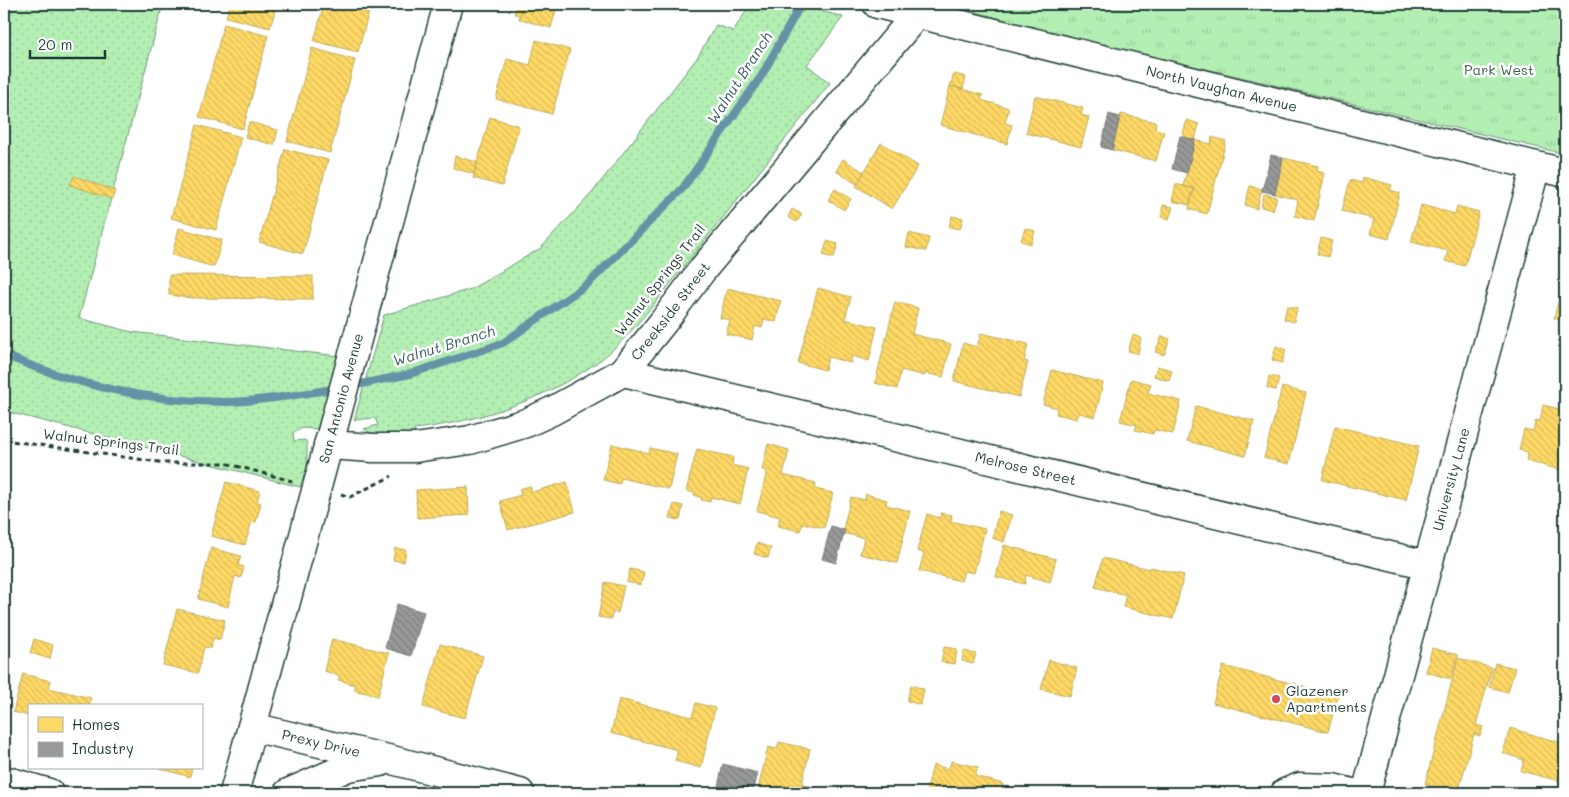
<svg xmlns="http://www.w3.org/2000/svg" width="1569" height="797" viewBox="0 0 1569 797" font-family="Mali,sans-serif">
  <style>
    .grass { fill: url(#grass-dots); stroke: #699674 }
    .park { fill: url(#park-tufts); stroke: #699674 }
    .homes { fill: url(#homes-back-hatch); stroke: #bcaa57 }
    .industry { fill: url(#industry-back-hatch); stroke: #747d7b }
    .lines { fill: none; stroke-linecap: round; stroke-linejoin: round }
    .stream { stroke: #6592a6; stroke-width: 8 }
    .minor-casing { stroke: #1f3d34; stroke-width: 31 }
    .path { stroke: #1f3d34; stroke-width: 3; stroke-dasharray: 5 4; stroke-linecap: butt }
    .minor { stroke: #fff; stroke-width: 28 }
    .poi-dot { fill: #d1495b; stroke: #fff; stroke-width: 2 }
    .labels { text-anchor: middle; stroke-width: 5; stroke-linejoin: round; paint-order: stroke }
    .park-label { font-size: 14px; fill: #3d604d; stroke: #fff }
    .street-label { font-size: 14px; fill: #1f3d34; stroke: #fff }
    .poi-label { font-size: 14px; fill: #1f3d34; stroke: #fff; text-anchor: start }
    .water-label { font-size: 15px; font-style: italic; fill: #3c6064; stroke: #fff }
  </style>
  <defs>
    <pattern id="grass-dots" width="8" height="8" patternUnits="userSpaceOnUse" patternTransform="scale(1.25)"><rect width="8" height="8" fill="#b3eeb3"/><path d="M2 2h.1M6 6h.1" fill="none" stroke="#9acd9b" stroke-width="1.8" stroke-linecap="round"/></pattern>
    <pattern id="park-tufts" width="24" height="20" patternUnits="userSpaceOnUse" patternTransform="scale(1.25)"><rect width="24" height="20" fill="#b3eeb3"/><path d="M3 7l-1-3M5 7V3M7 7l1-3M15 17l-1-3M17 17v-4M19 17l1-3" fill="none" stroke="#9acd9b"/></pattern>
    <pattern id="homes-back-hatch" width="6" height="6" patternUnits="userSpaceOnUse" patternTransform="scale(1.25)"><rect width="6" height="6" fill="#ffd966"/><path d="M-1 5l2 2M0 0l6 6M5-1l2 2" fill="none" stroke="#dabb59"/></pattern>
    <pattern id="industry-back-hatch" width="6" height="6" patternUnits="userSpaceOnUse" patternTransform="scale(1.25)"><rect width="6" height="6" fill="#999"/><path d="M-1 5l2 2M0 0l6 6M5-1l2 2" fill="none" stroke="#7c7e7e"/></pattern>
  </defs>
  <rect width="100%" height="100%" fill="#fff"/>
  <filter id="ink" filterUnits="userSpaceOnUse"><feTurbulence type="fractalNoise" baseFrequency=".02" numOctaves="2"/><feDisplacementMap in="SourceGraphic" scale="10" xChannelSelector="R" yChannelSelector="G"/><feConvolveMatrix kernelMatrix="1 2 1 2 8 2 1 2 1" color-interpolation-filters="sRGB"/></filter>
  <g filter="url(#ink)">
    <!-- grass -->
    <g class="grass">
      <polygon points="4,4 163,4 79,318 132,332 338,356 320,427 315,429 303,428 293,433 294,441 305,440 307,443 307,468 300,487 4,411"/>
      <path d="M751,4h45l47,13 -36,48 23,18 -179,225c-15,17 -30,36 -48,50 -53,40 -122,63 -188,71l-2,10h-49l9,-5 -9,-5 14,-4 -3,-7 -21,2 30,-105 87,-26 70,-41 51,-55 105,-135 19,-33 17,6z"/>
    </g>
    <!-- park -->
    <polygon class="park" points="945,4 1565,4 1565,154 1059,34"/>
    <!-- homes -->
    <g class="homes">
      <polygon points="230,4 277,4 270,28 226,17"/>
      <polygon points="324,4 371,4 358,52 314,41"/>
      <polygon points="517,4 523,5 520,15 514,14"/>
      <polygon points="523,4 568,4 567,9 557,6 551,28 519,19"/>
      <polygon points="224,24 268,36 243,129 199,117"/>
      <polygon points="536,40 570,50 552,114 496,99 507,59 530,65"/>
      <polygon points="312,48 355,60 330,153 287,141"/>
      <polygon points="954,74 966,77 963,89 950,86"/>
      <polygon points="950,86 983,95 981,100 1009,108 1005,123 1012,125 1007,144 940,125"/>
      <polygon points="1035,96 1083,108 1081,115 1089,117 1081,147 1026,133"/>
      <polygon points="1121,114 1156,122 1155,129 1164,131 1156,161 1112,150"/>
      <polygon points="490,117 519,126 502,186 473,178"/>
      <polygon points="1187,120 1199,124 1195,140 1182,137"/>
      <polygon points="249,122 278,130 274,145 245,137"/>
      <polygon points="197,125 241,137 216,230 171,218"/>
      <polygon points="1212,137 1226,141 1207,214 1189,209 1194,189 1183,186 1195,140 1211,144"/>
      <polygon points="881,143 918,166 892,209 856,186"/>
      <polygon points="285,149 328,160 303,254 259,242"/>
      <polygon points="455,156 477,162 474,174 453,168"/>
      <polygon points="1283,158 1318,166 1317,171 1325,173 1314,221 1295,216 1298,200 1275,194"/>
      <polygon points="843,159 864,172 857,184 836,171"/>
      <polygon points="74,176 115,191 112,199 70,185"/>
      <polygon points="1363,177 1392,185 1390,190 1400,193 1389,239 1370,234 1374,219 1342,211 1350,180 1362,183"/>
      <polygon points="1176,184 1194,189 1189,205 1172,201"/>
      <polygon points="1250,186 1262,189 1257,209 1245,205"/>
      <polygon points="835,189 851,199 844,210 828,200"/>
      <polygon points="1264,194 1277,197 1273,210 1261,207"/>
      <polygon points="1163,205 1173,207 1169,219 1161,217"/>
      <polygon points="1421,205 1455,214 1457,206 1479,212 1465,266 1445,261 1448,251 1411,242"/>
      <polygon points="792,209 802,214 797,222 788,217"/>
      <polygon points="952,216 963,218 960,229 949,227"/>
      <polygon points="179,228 222,240 214,267 172,255"/>
      <polygon points="1025,228 1035,231 1031,244 1021,241"/>
      <polygon points="909,233 929,238 926,251 906,247"/>
      <polygon points="1321,238 1332,241 1328,257 1317,254"/>
      <polygon points="827,241 838,244 834,258 823,255"/>
      <polygon points="169,275 313,276 313,299 192,298 169,295"/>
      <polygon points="1565,275 1565,321 1554,318"/>
      <polygon points="727,288 781,301 776,322 764,319 762,328 755,326 752,340 726,334 730,320 720,318"/>
      <polygon points="818,288 851,297 845,319 877,327 869,361 852,356 851,363 828,357 825,370 798,363"/>
      <polygon points="895,302 918,308 912,334 951,344 943,377 925,373 925,376 901,370 897,389 875,383"/>
      <polygon points="1287,306 1297,308 1294,322 1284,319"/>
      <polygon points="981,333 1028,344 1024,361 1028,362 1019,397 954,381 963,343 977,347"/>
      <polygon points="1133,335 1141,338 1138,354 1128,351"/>
      <polygon points="1162,336 1170,339 1164,355 1155,352"/>
      <polygon points="1276,346 1286,350 1282,363 1272,360"/>
      <polygon points="1157,366 1172,370 1169,381 1154,376"/>
      <polygon points="1052,370 1103,383 1095,417 1079,413 1077,419 1056,414 1057,408 1043,404"/>
      <polygon points="1269,376 1279,378 1276,390 1267,388"/>
      <polygon points="1131,379 1151,384 1148,393 1181,401 1173,434 1154,430 1153,434 1135,430 1137,425 1120,421"/>
      <polygon points="1282,387 1306,393 1289,464 1264,458"/>
      <polygon points="1543,405 1564,410 1562,420 1565,421 1565,471 1526,461 1528,452 1519,450 1524,429 1533,431 1536,420 1540,421"/>
      <polygon points="1196,406 1254,421 1245,456 1187,441"/>
      <polygon points="1335,426 1419,446 1406,500 1322,480"/>
      <polygon points="612,444 649,453 650,448 677,454 669,489 621,478 620,484 603,480"/>
      <polygon points="768,444 789,450 783,475 816,483 815,489 833,493 824,528 803,523 800,531 778,526 780,517 757,511 767,471 762,470"/>
      <polygon points="697,449 733,457 732,465 748,469 740,504 711,497 710,502 701,500 702,498 694,495 695,493 686,491"/>
      <polygon points="226,482 260,491 257,502 261,503 256,522 252,521 245,545 211,536"/>
      <polygon points="567,482 575,512 508,530 500,501 521,495 519,489 530,486 532,492"/>
      <polygon points="468,487 469,515 417,518 416,490"/>
      <polygon points="866,494 887,500 886,505 910,511 897,563 860,554 864,538 842,533 851,497 865,500"/>
      <polygon points="674,504 683,506 680,520 670,518"/>
      <polygon points="999,511 1012,515 1004,542 992,538"/>
      <polygon points="941,513 952,515 951,521 985,529 974,573 964,571 961,581 919,571 924,553 917,551 927,514 940,518"/>
      <polygon points="757,543 771,548 768,558 754,554"/>
      <polygon points="1004,545 1056,559 1050,582 1026,575 1025,584 996,577"/>
      <polygon points="211,548 241,556 238,565 244,567 241,578 235,576 228,607 198,599"/>
      <polygon points="395,548 406,550 404,562 393,560"/>
      <polygon points="1103,558 1150,569 1151,567 1184,575 1173,619 1123,607 1126,595 1095,587"/>
      <polygon points="630,569 644,572 641,585 627,582"/>
      <polygon points="605,582 624,586 618,613 613,612 611,619 598,617"/>
      <polygon points="177,609 225,620 220,640 213,638 211,648 204,647 198,673 163,665"/>
      <polygon points="34,639 53,645 50,659 30,653"/>
      <polygon points="332,639 389,653 378,696 354,690 356,685 338,680 340,676 324,671"/>
      <polygon points="440,644 483,656 465,718 423,707"/>
      <polygon points="944,647 957,649 955,664 941,662"/>
      <polygon points="1432,648 1458,655 1451,679 1426,672"/>
      <polygon points="964,651 976,654 973,664 962,661"/>
      <polygon points="1458,658 1492,668 1476,725 1483,727 1480,736 1474,734 1458,793 1456,793 1425,784"/>
      <polygon points="1049,660 1077,668 1070,696 1041,689"/>
      <polygon points="1495,663 1515,668 1508,692 1489,687"/>
      <polygon points="1223,666 1338,695 1328,732 1213,703"/>
      <polygon points="23,674 51,681 49,688 91,698 89,706 29,706 29,716 13,712"/>
      <polygon points="4,676 10,678 4,702"/>
      <polygon points="911,685 924,689 921,705 907,701"/>
      <polygon points="619,699 692,717 696,703 715,708 701,768 675,761 678,750 611,733"/>
      <polygon points="1510,728 1565,744 1565,775 1563,782 1521,771 1524,760 1503,753"/>
      <polygon points="779,742 810,749 802,784 815,788 814,793 757,793 768,747 777,749"/>
      <polygon points="951,761 978,767 975,776 1003,784 1000,793 926,793 933,765 949,769"/>
      <polygon points="159,768 192,768 190,777"/>
    </g>
    <!-- industry -->
    <g class="industry">
      <polygon points="1109,114 1120,117 1112,150 1101,147"/>
      <polygon points="1180,136 1195,140 1187,173 1172,169"/>
      <polygon points="1271,155 1283,158 1275,194 1262,191"/>
      <polygon points="831,526 845,530 836,563 822,559"/>
      <polygon points="397,604 424,612 411,656 385,648"/>
      <polygon points="723,764 758,773 753,793 725,793 717,791"/>
    </g>
    <g class="lines">
      <!-- stream -->
      <g class="stream">
        <path d="M4,355c69,29 146,47 222,47 38,-1 76,-8 113,-14"/>
        <polyline points="351,386 410,374 503,343 589,283 683,188 762,75 801,4"/>
      </g>
      <defs>
        <g id="minor">
          <path id="s1" d="M877,4l688,169"/>
          <path id="s2" d="M623,372l805,193"/>
          <path id="s3" d="M328,445l45,3h42l55,-8 56,-17 26,-12 71,-39 41,-51 39,-52 214,-255"/>
          <path id="s4" d="M252,727l140,33 128,33"/>
          <polyline points="4,780 49,793"/>
          <path id="s5" d="M234,793l214,-789"/>
          <polyline points="288,793 348,767 381,762"/>
          <polyline points="1285,793 1300,787 1333,788 1353,793"/>
          <path id="s6" d="M1366,793l170,-627"/>
        </g>
      </defs>
      <!-- minor casing -->
      <use href="#minor" class="minor-casing"/>
      <!-- path -->
      <g class="path">
        <polyline points="4,440 166,463 225,463 292,481"/>
        <polyline points="341,494 350,497 392,476"/>
      </g>
      <!-- minor -->
      <use href="#minor" class="minor"/>
    </g>
  </g>
  <!-- markers -->
  <circle class="poi-dot" cx="1276" cy="699" r="5"/>
  <g class="labels">
    <!-- park labels -->
    <g class="park-label">
      <text x="1499" y="75">Park West</text>
    </g>
    <!-- street labels -->
    <g class="street-label">
      <text dy="5" stroke="none"><textPath href="#s1" startOffset="355">North Vaughan Avenue</textPath></text>
      <text transform="translate(660 280) rotate(-52)" y="5">Walnut Springs Trail</text>
      <text dy="5" stroke="none"><textPath href="#s3" startOffset="388">Creekside Street</textPath></text>
      <text dy="5" stroke="none"><textPath href="#s5" startOffset="409">San Antonio Avenue</textPath></text>
      <text transform="translate(111 442) rotate(7)" y="5">Walnut Springs Trail</text>
      <text dy="5" stroke="none"><textPath href="#s2" startOffset="414">Melrose Street</textPath></text>
      <text dy="5" stroke="none"><textPath href="#s6" startOffset="325">University Lane</textPath></text>
      <text dy="5" stroke="none"><textPath href="#s4" startOffset="71">Prexy Drive</textPath></text>
    </g>
    <!-- poi labels -->
    <g class="poi-label">
      <text x="1286" y="696">Glazener<tspan x="1286" dy="16">Apartments</tspan></text>
    </g>
    <!-- water labels -->
    <g class="water-label">
      <text transform="translate(740 78) rotate(-57)" y="5">Walnut Branch</text>
      <text transform="translate(444 346) rotate(-17)" y="5">Walnut Branch</text>
    </g>
  </g>
  <!-- margin -->
  <rect width="1569" height="797" fill="none" stroke="#fff" stroke-width="20"/>
  <rect x="10" y="10" width="1549" height="777" fill="none" stroke="#1f3d34" stroke-width="2" filter="url(#ink)"/>
  <!-- legend -->
  <rect x="28" y="704" width="175" height="65" fill="#ffffff" stroke="#a5b1ae"/>
  <rect x="38" y="717" width="25" height="15" fill="#ffd966" stroke="#a5b1ae"/>
  <text x="72" y="730" font-size="15" fill="#1f3d34">Homes</text>
  <rect x="38" y="742" width="25" height="15" fill="#999999" stroke="#a5b1ae"/>
  <text x="72" y="754" font-size="15" fill="#1f3d34">Industry</text>
  <!-- scale -->
  <path d="M30 50v8h75v-8" fill="none" stroke="#1f3d34" stroke-width="2.5"/>
  <text x="38" y="50" font-size="15" fill="#1f3d34" stroke="#ffffff" stroke-width="4" paint-order="stroke">20 m</text>
</svg>
